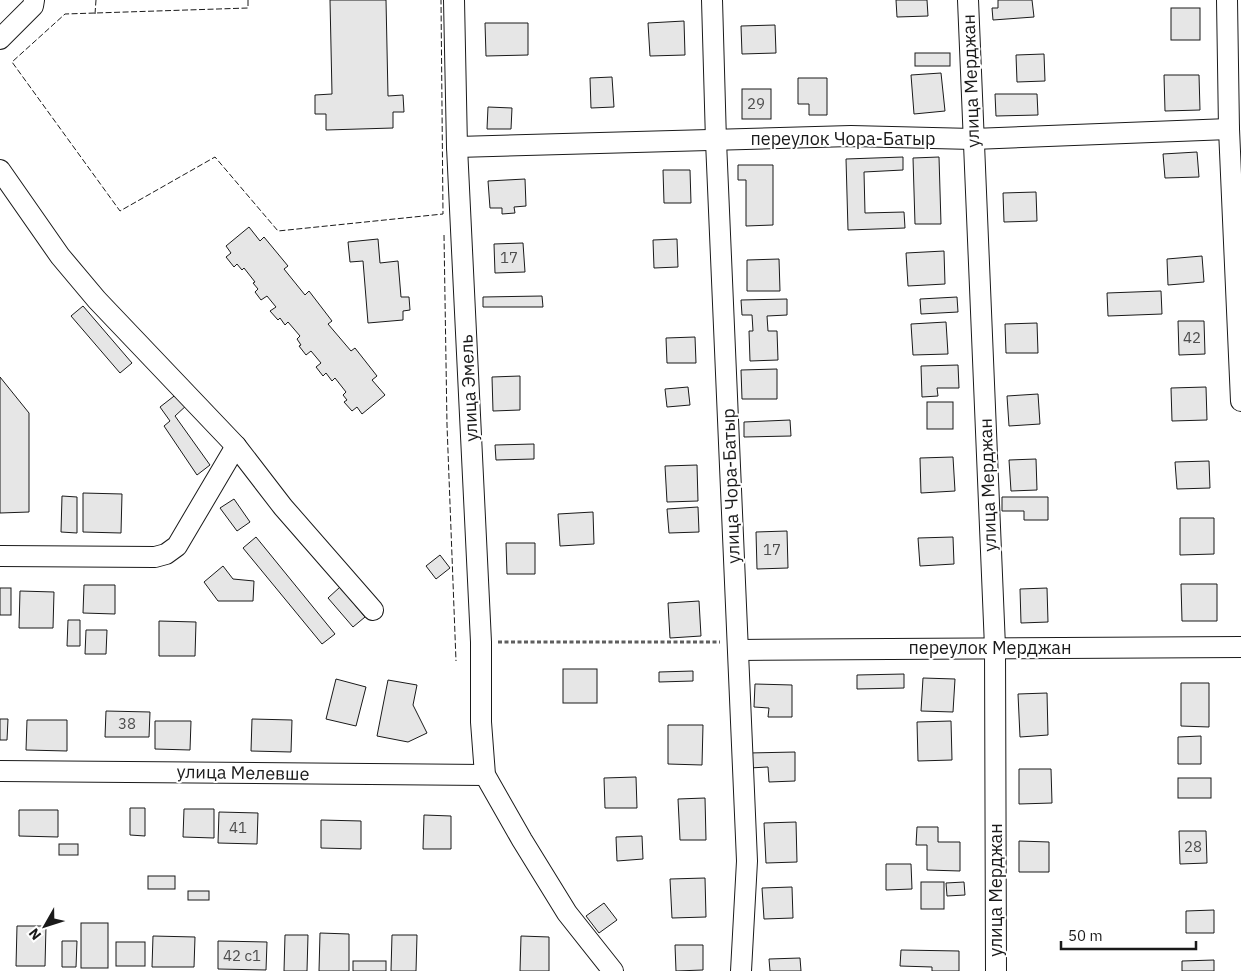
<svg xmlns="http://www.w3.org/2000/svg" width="1241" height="971" viewBox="0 0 1241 971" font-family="'IBM Plex Sans',sans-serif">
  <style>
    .building { fill: #e6e6e6; stroke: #1a1a1a }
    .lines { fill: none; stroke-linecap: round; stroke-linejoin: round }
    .minor-casing { stroke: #1a1a1a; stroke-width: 22 }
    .path { stroke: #5f5f5f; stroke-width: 3; stroke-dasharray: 4 2.5; stroke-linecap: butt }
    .minor { stroke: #fff; stroke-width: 20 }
    .fence { stroke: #1a1a1a; stroke-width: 1; stroke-dasharray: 6 2.5; stroke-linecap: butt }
    .labels { text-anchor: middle; stroke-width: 4; stroke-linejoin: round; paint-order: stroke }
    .number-label { font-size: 15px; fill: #4d4d4d }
    .street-label { font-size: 18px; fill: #1a1a1a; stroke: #fff }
  </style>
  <rect width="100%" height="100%" fill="#fff"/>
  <!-- building -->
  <g class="building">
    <polygon points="330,0 386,0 388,96 403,95 404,112 393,112 393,128 326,130 326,114 315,114 315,95 332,94"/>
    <polygon points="896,0 927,0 928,16 897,17"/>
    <polygon points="998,0 1032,0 1034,17 993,20 992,8 998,8"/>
    <rect x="1171" y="8" width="29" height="32"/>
    <polygon points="684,21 685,55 650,56 648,23"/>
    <polygon points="485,23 528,23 528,55 486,56"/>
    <polygon points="775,25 776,53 742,54 741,26"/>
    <rect x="915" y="53" width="35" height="13"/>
    <polygon points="1044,54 1045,81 1017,82 1016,55"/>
    <polygon points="941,73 945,111 914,114 911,75"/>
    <polygon points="1164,75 1199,75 1200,110 1165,111"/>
    <polygon points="612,77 614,107 591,108 590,78"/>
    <polygon points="798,78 827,78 827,115 809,115 809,104 798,104"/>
    <rect x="742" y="89" width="29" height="30"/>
    <polygon points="995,94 1037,94 1038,115 996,116"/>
    <polygon points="488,107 512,108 511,129 487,129"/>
    <polygon points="1197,152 1199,177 1165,178 1163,154"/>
    <polygon points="903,157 903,170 864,172 865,213 904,212 905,228 848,230 846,159"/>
    <polygon points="939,157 941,224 915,224 913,158"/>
    <polygon points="738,165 773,165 773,225 746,226 746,180 738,180"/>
    <polygon points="663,170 690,170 691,203 664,203"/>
    <polygon points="525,179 526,206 514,207 515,213 502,214 502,208 490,208 488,181"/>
    <polygon points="1036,192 1037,221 1004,222 1003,193"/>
    <polygon points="249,227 260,241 264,237 288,266 284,269 305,295 309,291 332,321 328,324 351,351 355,348 377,376 372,380 385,395 362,414 357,407 352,411 344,402 347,400 343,395 346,392 335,378 332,381 326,373 323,376 316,367 321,363 311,351 306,355 299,346 301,345 297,339 300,336 288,322 285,325 280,318 278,320 270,311 276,307 267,296 261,300 255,292 258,289 253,283 255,282 244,268 242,270 237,264 234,267 226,257 231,253 226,246"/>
    <polygon points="378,239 380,263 398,261 401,297 409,297 410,310 403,311 403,320 368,323 363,261 350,262 348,242"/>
    <polygon points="677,239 678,267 654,268 653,240"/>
    <polygon points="523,243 525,272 495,273 494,244"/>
    <polygon points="944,251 945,284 908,286 906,253"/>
    <polygon points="1202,256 1204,282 1168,285 1167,259"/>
    <polygon points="779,259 780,291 747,291 747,260"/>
    <polygon points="1161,291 1162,314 1108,316 1107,293"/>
    <polygon points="542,296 543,307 483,307 483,297"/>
    <polygon points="957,297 958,312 921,314 920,299"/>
    <polygon points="787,299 787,315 767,316 768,331 777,331 778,360 750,361 749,331 753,331 752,315 742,315 741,300"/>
    <polygon points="83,306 132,363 120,373 71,316"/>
    <polygon points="1178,321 1204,321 1205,354 1179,355"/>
    <polygon points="946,322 948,354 913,355 911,324"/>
    <polygon points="1037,323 1038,353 1006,353 1005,324"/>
    <polygon points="695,337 696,363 667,363 666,338"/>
    <polygon points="958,365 959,388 937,388 938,396 922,397 921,366"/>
    <polygon points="777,369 777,399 742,399 741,370"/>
    <polygon points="520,376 520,410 493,411 492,377"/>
    <polygon points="0,377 29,413 29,512 0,513"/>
    <polygon points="688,387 690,405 667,407 665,389"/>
    <polygon points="1206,387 1207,420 1172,421 1171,388"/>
    <polygon points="178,393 188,404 175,416 210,465 197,475 164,426 170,421 160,407"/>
    <polygon points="1038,394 1040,424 1009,426 1007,396"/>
    <rect x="927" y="402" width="26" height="27"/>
    <polygon points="790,420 791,436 744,437 744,422"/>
    <polygon points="534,444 534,459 496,460 495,445"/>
    <polygon points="953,457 955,491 921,493 920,458"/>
    <polygon points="1036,459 1037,490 1011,491 1009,460"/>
    <polygon points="1209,461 1210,488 1177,489 1175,462"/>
    <polygon points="697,465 698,501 667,502 665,466"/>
    <polygon points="83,493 122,494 121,533 83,532"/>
    <polygon points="62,496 77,497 77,533 61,532"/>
    <polygon points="1002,497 1048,497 1048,520 1024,520 1024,511 1002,511"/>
    <polygon points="234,499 250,522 237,531 220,508"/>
    <polygon points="698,507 699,532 669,533 667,509"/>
    <polygon points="593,512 594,544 560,546 558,514"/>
    <polygon points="1180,518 1214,518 1214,554 1180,555"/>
    <polygon points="787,531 788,568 757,569 756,532"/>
    <polygon points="256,537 335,634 322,644 243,548"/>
    <polygon points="953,537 954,564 920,566 918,538"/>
    <polygon points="506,543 535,543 535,574 507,574"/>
    <polygon points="440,555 450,568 436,579 426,566"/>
    <polygon points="223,566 233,579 254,581 253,601 218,601 204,582"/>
    <polygon points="1181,584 1217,584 1217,621 1182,621"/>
    <polygon points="84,585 115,585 115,614 83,613"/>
    <polygon points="340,587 365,617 353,627 328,598"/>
    <rect x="0" y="588" width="11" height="27"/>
    <polygon points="1047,588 1048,622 1021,623 1020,589"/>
    <polygon points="20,591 54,592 53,628 19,628"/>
    <polygon points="699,601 701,636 670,638 668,603"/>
    <polygon points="68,620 80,620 80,646 67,646"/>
    <polygon points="159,621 196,622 195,656 159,656"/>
    <polygon points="86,630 107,630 106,654 85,654"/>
    <rect x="563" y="669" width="34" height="34"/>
    <polygon points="693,671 693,681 659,682 659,672"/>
    <polygon points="904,674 904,688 857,689 857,675"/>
    <polygon points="923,678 955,679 953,712 921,711"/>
    <polygon points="336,679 366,687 356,726 326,719"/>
    <polygon points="388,680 417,685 413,705 427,733 408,742 377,736"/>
    <polygon points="1181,683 1209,683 1209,727 1181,726"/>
    <polygon points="755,684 792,685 792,717 768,717 769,708 754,707"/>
    <polygon points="1047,693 1048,735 1020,737 1018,694"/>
    <polygon points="106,711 150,712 149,737 105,737"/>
    <polygon points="0,719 8,719 7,740 0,740"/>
    <polygon points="252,719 292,720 291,752 251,751"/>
    <polygon points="27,720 67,720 67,751 26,750"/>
    <polygon points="155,721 191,721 190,750 155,749"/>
    <polygon points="951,721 952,760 918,761 917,722"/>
    <polygon points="668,725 703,725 702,765 668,764"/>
    <polygon points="1201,736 1201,764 1178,764 1178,737"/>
    <polygon points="795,752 795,781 769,782 768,767 749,768 749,753"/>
    <polygon points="1019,769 1051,769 1052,803 1019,804"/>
    <polygon points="636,777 637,808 605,808 604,778"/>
    <rect x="1178" y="778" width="33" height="20"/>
    <polygon points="705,798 706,840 680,840 678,799"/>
    <polygon points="130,808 145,808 145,836 130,835"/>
    <polygon points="184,809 214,809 214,838 183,837"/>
    <polygon points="19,810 58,810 58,837 19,836"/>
    <polygon points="219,812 258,813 257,844 218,843"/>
    <polygon points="424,815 451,816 451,849 423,849"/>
    <polygon points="321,820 361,821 361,849 321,848"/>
    <polygon points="796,822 797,862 766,863 764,823"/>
    <polygon points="917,827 938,827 938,842 960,842 960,871 927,870 927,845 916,845"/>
    <polygon points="1179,831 1206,831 1207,863 1180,864"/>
    <polygon points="642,836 643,859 617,861 616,837"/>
    <polygon points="1019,841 1049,842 1049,872 1019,872"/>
    <rect x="59" y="844" width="19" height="11"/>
    <polygon points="886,864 911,864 912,889 886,890"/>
    <rect x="148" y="876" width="27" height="13"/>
    <polygon points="705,878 706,917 672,918 670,879"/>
    <rect x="921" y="882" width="23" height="27"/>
    <polygon points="964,882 965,895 947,896 946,883"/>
    <polygon points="792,887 793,918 764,919 762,888"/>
    <rect x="188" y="891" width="21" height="9"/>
    <polygon points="604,903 617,920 599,933 586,916"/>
    <polygon points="1214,910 1214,933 1186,933 1186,911"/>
    <rect x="81" y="923" width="27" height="45"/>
    <polygon points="17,926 46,926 45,966 16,966"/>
    <polygon points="320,933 349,934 349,971 319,971"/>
    <polygon points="285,935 308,935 307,971 284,971"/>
    <polygon points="392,935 417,935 416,971 391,971"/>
    <polygon points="153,936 195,937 194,967 152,967"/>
    <polygon points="521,936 549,937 549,971 520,971"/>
    <polygon points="62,941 77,941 76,967 62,967"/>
    <polygon points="218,941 267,942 266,970 218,969"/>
    <rect x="116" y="942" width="29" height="24"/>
    <polygon points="675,945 703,945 703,970 676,971"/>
    <polygon points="901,950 959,951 959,971 932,971 932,967 900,966"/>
    <polygon points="800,958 801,971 770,971 769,959"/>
    <polygon points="1214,960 1214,971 1182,971 1182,961"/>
    <rect x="353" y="961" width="33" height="10"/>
  </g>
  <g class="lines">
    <defs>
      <g id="minor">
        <polyline points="454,0 457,147 481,642 481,722 485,775 522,840 567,913 613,971"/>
        <polyline points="712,0 716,141 747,861 741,971"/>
        <polyline points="968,0 995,647 996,971"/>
        <polyline points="1227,0 1229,129 1241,401"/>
        <polyline points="0,39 33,6 34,0"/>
        <polyline points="457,147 851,136 973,139 1229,129"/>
        <polyline points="0,170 60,256 97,300 236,446 283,507 373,610"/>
        <polyline points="0,556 155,557 166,554 177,546 236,446"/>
        <polyline points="739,650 1241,647"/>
        <polyline points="0,771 485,775"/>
      </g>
    </defs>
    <!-- minor casing -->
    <use href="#minor" class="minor-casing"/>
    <!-- path -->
    <polyline class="path" points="498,642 720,642"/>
    <!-- minor -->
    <use href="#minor" class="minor"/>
    <!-- fence -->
    <g class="fence">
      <polyline points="248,0 248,8 65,14 12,62 120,211 215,157 278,231 443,214 441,0"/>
      <polyline points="95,14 96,0"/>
      <polyline points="444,235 447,425 456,661"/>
    </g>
  </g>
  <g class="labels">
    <!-- number labels -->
    <g class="number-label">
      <text x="756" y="109">29</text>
      <text x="509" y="263">17</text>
      <text x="1192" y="343">42</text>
      <text x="772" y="555">17</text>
      <text x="127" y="729">38</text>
      <text x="238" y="833">41</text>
      <text x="1193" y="852">28</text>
      <text x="242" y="961">42 с1</text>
    </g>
    <!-- street labels -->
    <g class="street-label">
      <text transform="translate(971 81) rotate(-92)" y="6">улица Мерджан</text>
      <text x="843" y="145">переулок Чора-Батыр</text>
      <text transform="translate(469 388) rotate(-93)" y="6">улица Эмель</text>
      <text transform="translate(988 485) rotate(-92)" y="6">улица Мерджан</text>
      <text transform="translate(731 486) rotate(-92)" y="6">улица Чора-Батыр</text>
      <text x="990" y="654">переулок Мерджан</text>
      <text transform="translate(243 773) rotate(1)" y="6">улица Мелевше</text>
      <text transform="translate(996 890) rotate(-90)" y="6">улица Мерджан</text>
    </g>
  </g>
  <!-- north arrow -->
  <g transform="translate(45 926) rotate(231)" stroke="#ffffff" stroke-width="4" paint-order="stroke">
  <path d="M0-4L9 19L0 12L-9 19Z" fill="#1a1a1a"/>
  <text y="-8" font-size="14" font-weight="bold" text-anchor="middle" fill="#1a1a1a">N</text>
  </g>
  <!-- scale -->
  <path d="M1061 941v8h135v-8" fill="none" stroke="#1a1a1a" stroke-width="2.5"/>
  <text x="1068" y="941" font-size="15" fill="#1a1a1a" stroke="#ffffff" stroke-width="4" paint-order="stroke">50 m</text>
</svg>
